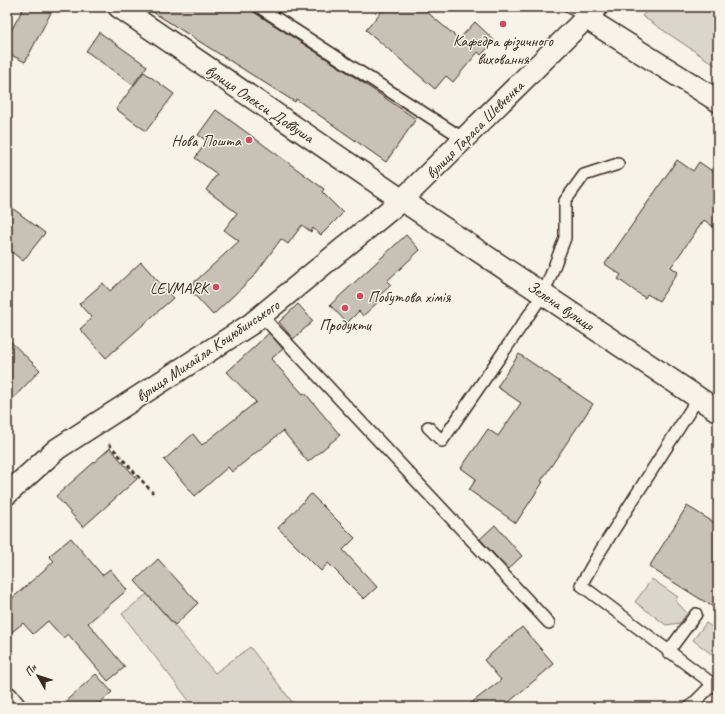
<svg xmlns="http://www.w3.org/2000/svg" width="725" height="714" viewBox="0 0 725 714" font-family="Caveat,sans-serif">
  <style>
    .green { fill: #dbd6cb; stroke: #8b8074 }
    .building { fill: #c8c1b6; stroke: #3b2a1e }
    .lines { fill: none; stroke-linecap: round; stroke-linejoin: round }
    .lane-casing { stroke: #3b2a1e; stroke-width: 14 }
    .street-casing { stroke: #3b2a1e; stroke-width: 24 }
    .path { stroke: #3b2a1e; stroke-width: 2.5; stroke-dasharray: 4 3; stroke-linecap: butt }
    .lane { stroke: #f7f3e8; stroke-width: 11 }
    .street { stroke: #f7f3e8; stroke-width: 21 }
    .poi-dot { fill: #d1495b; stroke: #f7f3e8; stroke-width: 1.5 }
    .labels { text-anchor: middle; stroke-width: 3; stroke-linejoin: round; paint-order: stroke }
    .poi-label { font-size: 16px; fill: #3b2a1e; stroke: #f7f3e8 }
    .street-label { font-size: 16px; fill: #3b2a1e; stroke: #f7f3e8 }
  </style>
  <rect width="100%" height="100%" fill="#f7f3e8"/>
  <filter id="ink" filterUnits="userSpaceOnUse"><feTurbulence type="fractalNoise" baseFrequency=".025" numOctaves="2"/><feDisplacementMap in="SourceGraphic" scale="8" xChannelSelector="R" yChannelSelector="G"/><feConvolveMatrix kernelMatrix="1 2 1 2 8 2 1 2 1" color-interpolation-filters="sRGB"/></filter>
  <g filter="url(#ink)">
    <!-- green -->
    <g class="green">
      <polygon points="650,7 718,7 718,67 642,16"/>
      <polygon points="652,579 678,597 675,600 687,613 680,623 666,625 635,602"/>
      <polygon points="147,594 215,673 250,647 296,707 194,707 122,614"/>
      <polygon points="706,623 718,631 718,659 693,640"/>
    </g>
    <!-- building -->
    <g class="building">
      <polygon points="24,7 54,7 25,62 7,53 7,38"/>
      <polygon points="145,7 246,7 347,72 416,119 386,162 296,99 295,102"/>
      <polygon points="385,7 421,7 459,39 475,22 495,41 481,55 478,52 453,82 446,76 435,89 366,30"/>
      <polygon points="99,32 147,66 133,85 86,51"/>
      <polygon points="144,72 174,94 146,131 116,109"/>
      <polygon points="216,110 324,189 322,192 343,213 321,235 313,228 311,232 302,225 288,244 281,239 254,276 213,315 188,288 239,241 224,230 237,213 206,190 217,174 195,158 207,141 198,135"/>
      <polygon points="677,160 693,171 699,162 718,175 718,230 704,220 671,267 678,272 659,301 647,294 645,298 618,279 621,275 605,264"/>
      <polygon points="7,204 45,233 23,261 7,248"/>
      <polygon points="406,235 420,250 387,281 391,285 377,298 379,301 363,316 359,311 347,323 330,305"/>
      <polygon points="141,262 173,298 106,358 80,329 92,318 79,304 103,283 110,291"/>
      <polygon points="298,304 313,321 293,339 279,322"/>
      <polygon points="269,333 283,349 271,359 303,394 305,393 340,435 308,462 283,431 232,472 228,467 195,496 164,460 193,434 202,445 256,402 227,372"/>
      <polygon points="7,338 40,370 7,405"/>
      <polygon points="519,354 593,404 541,481 543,482 516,523 469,490 476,479 461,468 488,429 498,436 521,403 497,387"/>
      <polygon points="110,448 137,479 83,527 56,496"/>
      <polygon points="311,494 355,538 343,550 377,587 364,599 328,563 321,571 278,528"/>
      <polygon points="687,506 718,525 718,610 649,567"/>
      <polygon points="495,525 522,556 508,569 480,539"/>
      <polygon points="71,538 102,575 110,569 127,590 88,623 125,667 108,681 68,634 63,638 48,621 33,634 23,623 7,636 7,603 54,561 49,556"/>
      <polygon points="158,559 198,603 175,625 135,581"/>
      <polygon points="522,627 554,664 503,707 466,707 501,680 484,660"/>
      <polygon points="96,674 112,692 95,707 59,707"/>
    </g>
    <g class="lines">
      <defs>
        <g id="lane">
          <polyline points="259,7 464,139"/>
          <polyline points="570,7 586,18"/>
          <polyline points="261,315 549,623"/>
          <polyline points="698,398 601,550 581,585 718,688"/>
          <polyline points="428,427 442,441 544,293 565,238 565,201 584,175 618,164"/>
          <polyline points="668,652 696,614"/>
          <polyline points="690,707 712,685"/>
        </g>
        <g id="street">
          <polyline points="119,7 402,200 718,411"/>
          <polyline points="586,18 718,101"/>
          <polyline points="7,494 57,449 251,324 402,200 597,7"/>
          <polyline points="7,697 15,707"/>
        </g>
      </defs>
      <!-- lane casing -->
      <use href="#lane" class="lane-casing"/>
      <!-- street casing -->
      <use href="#street" class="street-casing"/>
      <!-- path -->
      <polyline class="path" points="109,444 153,493"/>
      <!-- lane -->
      <use href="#lane" class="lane"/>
      <!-- street -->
      <use href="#street" class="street"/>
    </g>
  </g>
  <!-- markers -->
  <g class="poi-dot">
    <circle cx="503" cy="24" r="4"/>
    <circle cx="249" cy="140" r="4"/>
    <circle cx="216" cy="287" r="4"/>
    <circle cx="360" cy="296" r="4"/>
    <circle cx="345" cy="308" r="4"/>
  </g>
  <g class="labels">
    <!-- poi labels -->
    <g class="poi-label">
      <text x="503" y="46">Кафедра фізичного<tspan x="503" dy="18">виховання</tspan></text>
      <text x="241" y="146" text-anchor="end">Нова Пошта</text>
      <text x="208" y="293" text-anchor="end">LEVMARK</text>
      <text x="368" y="302" text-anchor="start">Побутова хімія</text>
      <text x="345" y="330">Продукти</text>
    </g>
    <!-- street labels -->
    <g class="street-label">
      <text transform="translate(260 103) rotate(34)" y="6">вулиця Олекси Довбуша</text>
      <text transform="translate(474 129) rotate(-45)" y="6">вулиця Тараса Шевченка</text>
      <text transform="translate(561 305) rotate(34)" y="6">Зелена вулиця</text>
      <text transform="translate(207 350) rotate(-34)" y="6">вулиця Михайла Коцюбинського</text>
    </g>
  </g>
  <!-- margin -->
  <rect width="725" height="714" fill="none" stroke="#f7f3e8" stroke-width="24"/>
  <rect x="12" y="12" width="701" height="690" fill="none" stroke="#3b2a1e" stroke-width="1.5" filter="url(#ink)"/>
  <!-- north arrow -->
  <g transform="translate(38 676) rotate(309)" stroke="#f7f3e8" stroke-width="3" paint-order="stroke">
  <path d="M0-3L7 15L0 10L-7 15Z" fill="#3b2a1e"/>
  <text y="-6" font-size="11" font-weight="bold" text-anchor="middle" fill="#3b2a1e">Пн</text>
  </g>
</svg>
